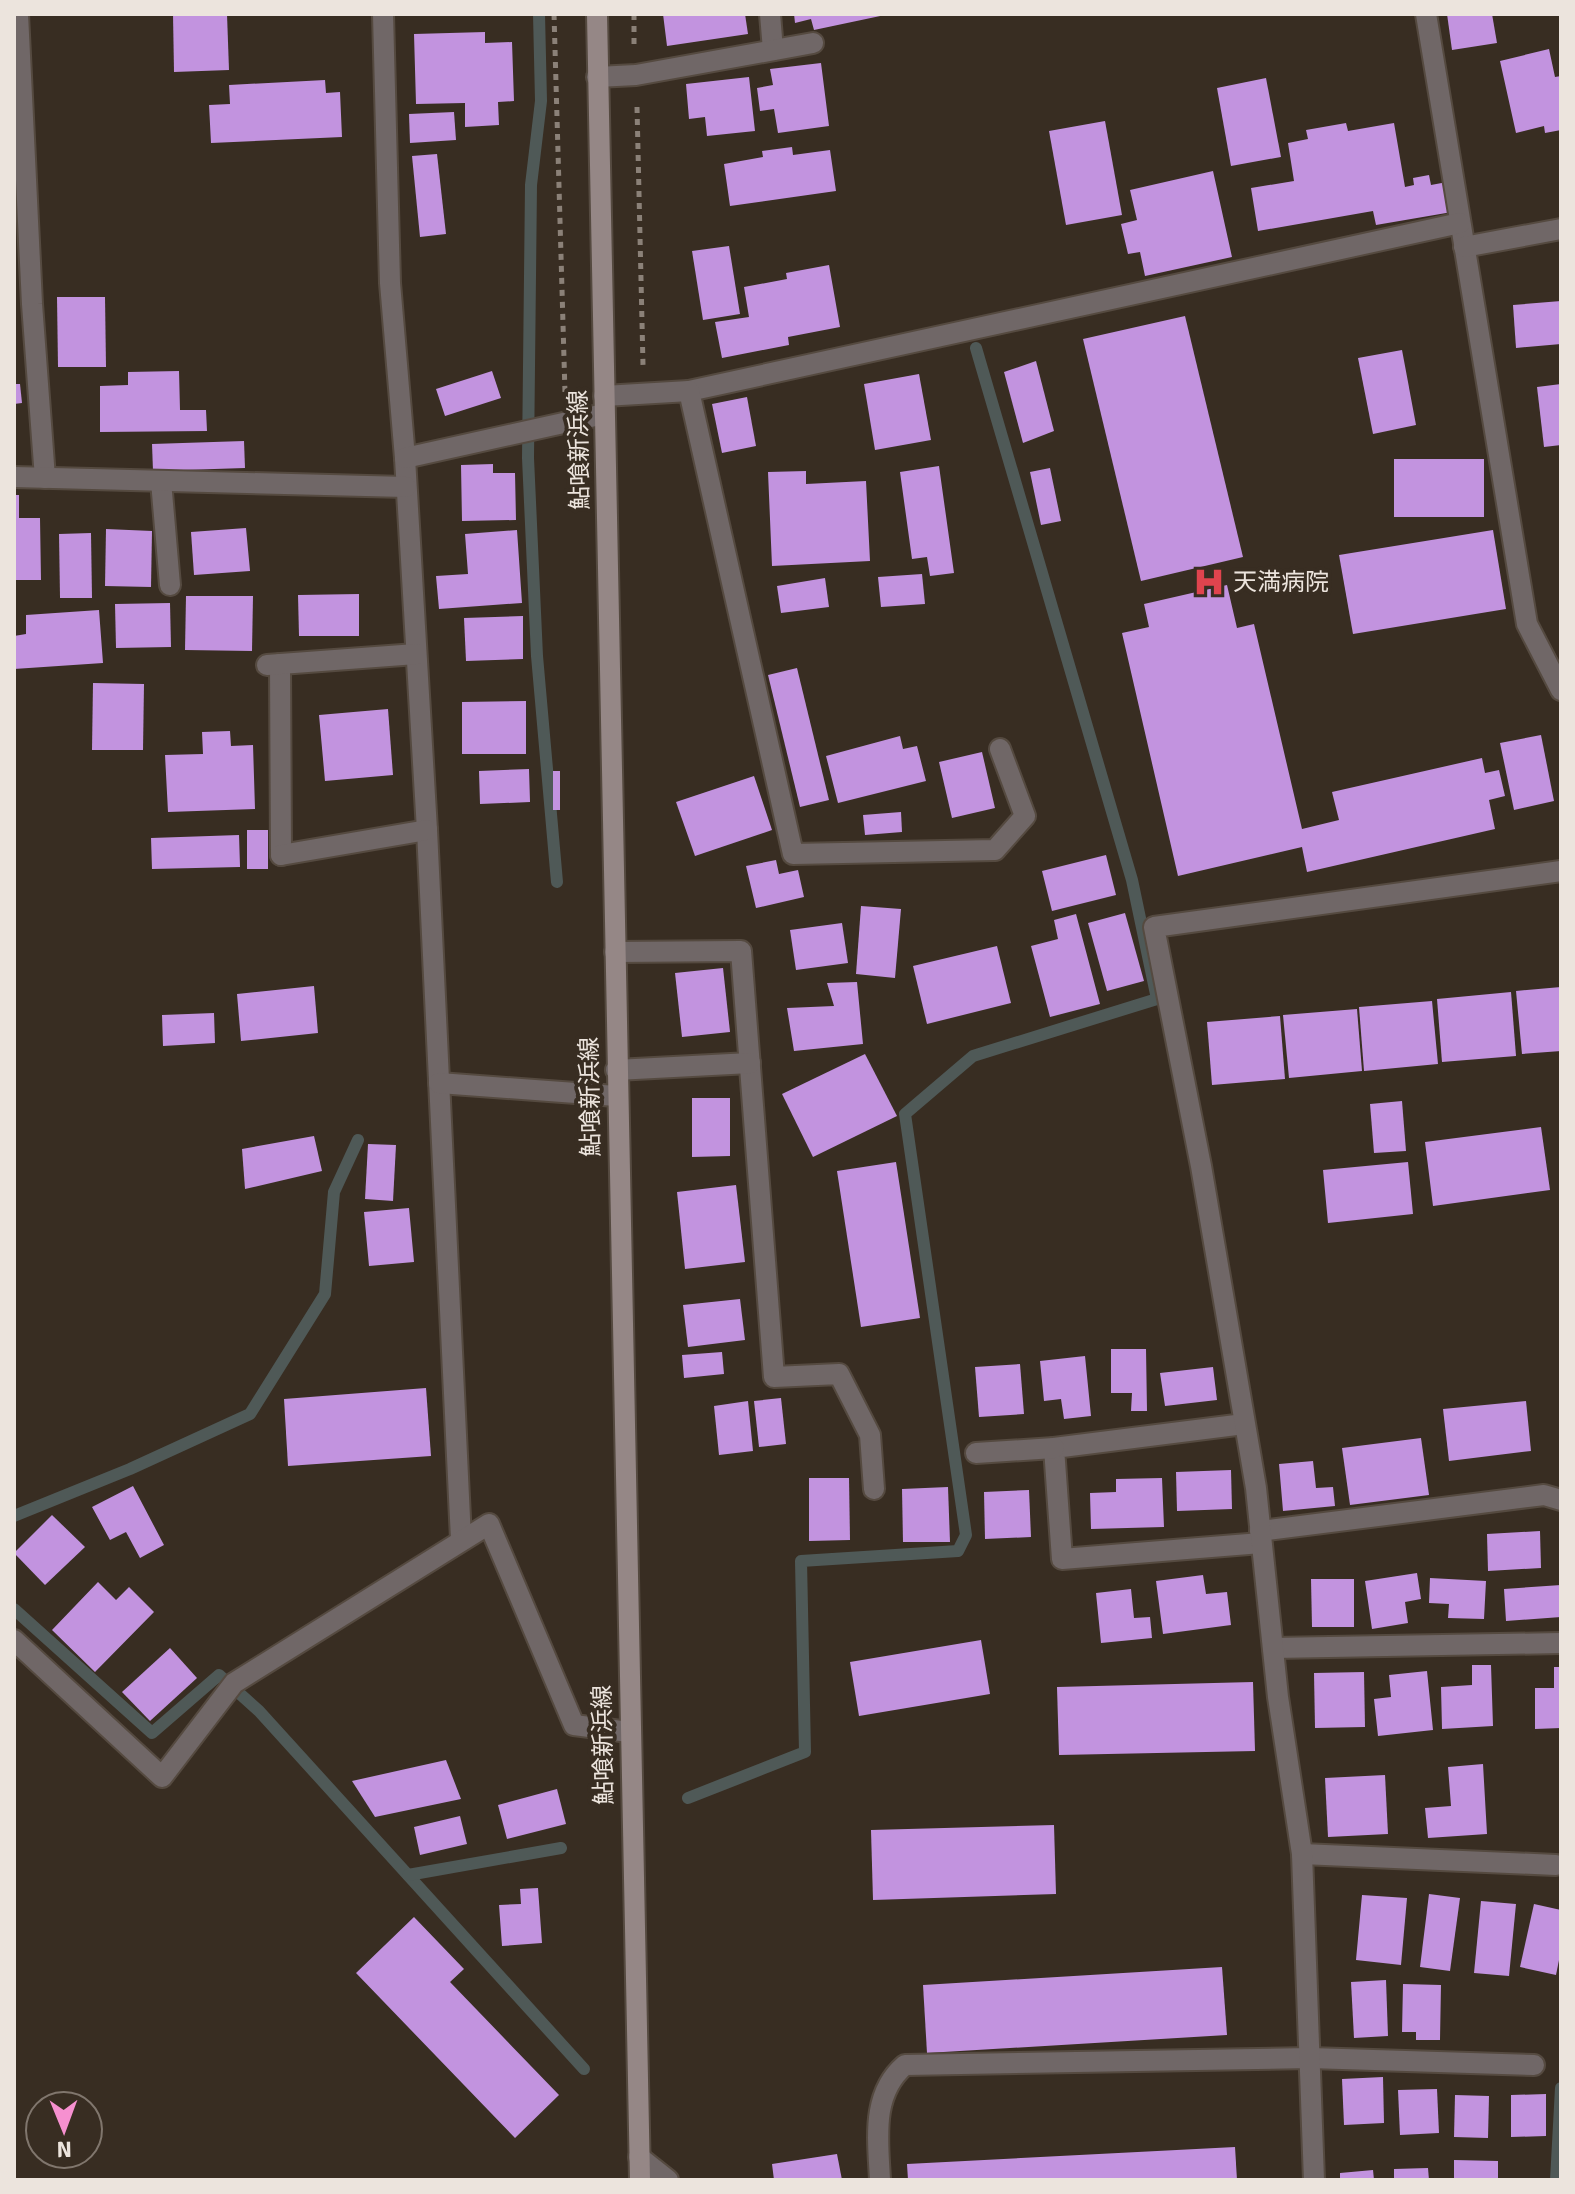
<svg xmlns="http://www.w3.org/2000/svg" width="1575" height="2194" viewBox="0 0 1575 2194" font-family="Signika,'Noto Sans JP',sans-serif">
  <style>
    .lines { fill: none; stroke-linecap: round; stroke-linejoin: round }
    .stream { stroke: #4f5957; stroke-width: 12 }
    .building { fill: #c293df }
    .lane-casing { stroke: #554a40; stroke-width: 24 }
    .street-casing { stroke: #554a40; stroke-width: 24 }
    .secondary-casing { stroke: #554a40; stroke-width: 24 }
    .path { stroke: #8b8178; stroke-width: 5; stroke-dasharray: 6 6; stroke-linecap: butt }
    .lane { stroke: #706767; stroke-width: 20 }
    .street { stroke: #706767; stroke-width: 20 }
    .secondary { stroke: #958786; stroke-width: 20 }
    .labels { text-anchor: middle; stroke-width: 8; stroke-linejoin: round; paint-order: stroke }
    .street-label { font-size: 24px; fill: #ece4dd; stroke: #382d22 }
    .poi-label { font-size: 24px; fill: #ece4dd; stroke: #382d22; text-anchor: start }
  </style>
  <rect width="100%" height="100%" fill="#382d22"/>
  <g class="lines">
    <!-- stream -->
    <g class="stream">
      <polyline points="539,14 541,101 531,185 528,458 537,656 557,882"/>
      <polyline points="14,1516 130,1469 250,1414 325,1294 334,1192 358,1140"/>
      <polyline points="14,1609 152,1733 219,1675 259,1711 584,2069"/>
      <polyline points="688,1798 805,1752 801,1561 958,1551 966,1535 905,1114 973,1056 1157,999 1132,880 976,348"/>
      <polyline points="408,1875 561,1848"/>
      <polyline points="1556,2180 1561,2088"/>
    </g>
  </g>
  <!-- building -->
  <g class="building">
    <polygon points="173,14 227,14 229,70 174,72"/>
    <polygon points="663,14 745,14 748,34 667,46"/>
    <polygon points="794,14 885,14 885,15 814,30 811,19 795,23"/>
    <polygon points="1447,14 1492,14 1497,43 1452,50"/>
    <polygon points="485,32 485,43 512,42 514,101 498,102 499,125 465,127 465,103 416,104 414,34"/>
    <polygon points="1549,49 1555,77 1561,76 1561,130 1545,133 1544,126 1516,133 1500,61"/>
    <polygon points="821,63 829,126 778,133 774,109 760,111 757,88 773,85 770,69"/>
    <polygon points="749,77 755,131 707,136 705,117 689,119 686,84"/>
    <polygon points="1266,78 1281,157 1231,166 1217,88"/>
    <polygon points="325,80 326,93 340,92 342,137 211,143 209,105 230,104 229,85"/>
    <polygon points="454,112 456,140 410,143 409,114"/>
    <polygon points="1105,121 1122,215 1066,225 1049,131"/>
    <polygon points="1346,123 1348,131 1394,123 1405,187 1414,185 1413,178 1429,175 1431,185 1447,182 1452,212 1376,225 1373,211 1258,231 1251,188 1294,181 1288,143 1308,139 1306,130"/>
    <polygon points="792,147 793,155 830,150 836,191 730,206 724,164 763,157 762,151"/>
    <polygon points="437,154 446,234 420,237 412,156"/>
    <polygon points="1213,171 1232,257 1145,276 1140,252 1128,254 1121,224 1137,220 1130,190"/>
    <polygon points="729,246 740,314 703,320 692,251"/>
    <polygon points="829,265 840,327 788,337 789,345 722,358 715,322 749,317 744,287 787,279 786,273"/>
    <polygon points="57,297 105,297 106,367 58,367"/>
    <polygon points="1561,301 1561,344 1516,348 1513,305"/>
    <polygon points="1185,316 1243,557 1141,581 1083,339"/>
    <polygon points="1402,350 1416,425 1373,434 1358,358"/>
    <polygon points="1036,361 1054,431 1023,443 1004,372"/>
    <polygon points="179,371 180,410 206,410 207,431 100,432 100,386 128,385 128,372"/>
    <polygon points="492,371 501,398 445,416 436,389"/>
    <polygon points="919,374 931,440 875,450 864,384"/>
    <polygon points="14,384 20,384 22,403 14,404"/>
    <polygon points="1561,384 1561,445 1544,447 1537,387"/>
    <polygon points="747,397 756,446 722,453 712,404"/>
    <polygon points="244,441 245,468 153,471 152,444"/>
    <rect x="1394" y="459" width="90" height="58"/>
    <polygon points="493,464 493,473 515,473 516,520 462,521 461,465"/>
    <polygon points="939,466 954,573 930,576 927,557 912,559 900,472"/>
    <polygon points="1050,468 1061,521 1041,525 1030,472"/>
    <polygon points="806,471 806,484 866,481 870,561 772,566 768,472"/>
    <polygon points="14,495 19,495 19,518 40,518 41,580 14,580"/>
    <polygon points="246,528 250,571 194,575 191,532"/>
    <polygon points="106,529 152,531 151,587 105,586"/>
    <polygon points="517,530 522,603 439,609 436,576 468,574 465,534"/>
    <polygon points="1493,530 1506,609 1353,634 1339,555"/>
    <polygon points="91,533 92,598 60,598 59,534"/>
    <polygon points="922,574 925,604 881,607 878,577"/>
    <polygon points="825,578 829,607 781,613 777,586"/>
    <polygon points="1227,585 1237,628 1254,624 1302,829 1339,820 1332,792 1482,758 1485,773 1499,770 1505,796 1489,800 1495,829 1307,872 1302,847 1178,876 1122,633 1149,627 1144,604"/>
    <polygon points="359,594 359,636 299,636 298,595"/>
    <polygon points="186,596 253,596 252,651 185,650"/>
    <polygon points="170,603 171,647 116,648 115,604"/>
    <polygon points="99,610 103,663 14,669 14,636 26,634 26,615"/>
    <polygon points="523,616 523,659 466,661 464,618"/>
    <polygon points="797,668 829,800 800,807 768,675"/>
    <polygon points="93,683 144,684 143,750 92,750"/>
    <polygon points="526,701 526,754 462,754 462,702"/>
    <polygon points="388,709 393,775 325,781 319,715"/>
    <polygon points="230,731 231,746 253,745 255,809 168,812 165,755 203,754 202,732"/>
    <polygon points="1541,735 1554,801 1514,810 1500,743"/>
    <polygon points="900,736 903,749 917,746 926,781 838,803 826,756"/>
    <polygon points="982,752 995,808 952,818 939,762"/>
    <polygon points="529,769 530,802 480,804 479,771"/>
    <rect x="553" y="771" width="7" height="39"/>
    <polygon points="754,776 772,830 695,856 676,802"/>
    <polygon points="901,812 902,832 865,835 863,815"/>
    <rect x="247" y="830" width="21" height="39"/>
    <polygon points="239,835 240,867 152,869 151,838"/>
    <polygon points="1106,855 1116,895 1052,911 1042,871"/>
    <polygon points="776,860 779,874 798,870 804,897 756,908 746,866"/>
    <polygon points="861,906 901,909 895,978 856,974"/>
    <polygon points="1125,913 1144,981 1107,991 1088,923"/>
    <polygon points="1076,914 1100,1004 1050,1017 1031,946 1058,939 1054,920"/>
    <polygon points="842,923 848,963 796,970 790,930"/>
    <polygon points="997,946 1011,1003 927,1024 913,966"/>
    <polygon points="723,968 730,1032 682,1037 675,973"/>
    <polygon points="857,982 863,1044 794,1051 787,1008 834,1006 827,983"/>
    <polygon points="314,986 318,1033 241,1041 237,994"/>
    <polygon points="1561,987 1561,1051 1522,1054 1516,991"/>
    <polygon points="1511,992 1516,1056 1442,1062 1437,999"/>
    <polygon points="1432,1001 1438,1064 1364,1071 1359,1007"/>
    <polygon points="1357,1009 1362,1071 1289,1078 1283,1015"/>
    <polygon points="214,1013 215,1043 163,1046 162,1015"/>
    <polygon points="1280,1016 1285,1079 1212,1085 1207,1022"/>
    <polygon points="865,1054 897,1116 813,1157 782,1094"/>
    <polygon points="692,1098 730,1098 730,1156 692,1157"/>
    <polygon points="1402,1101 1406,1151 1374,1153 1370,1104"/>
    <polygon points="1541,1127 1550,1190 1433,1206 1425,1142"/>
    <polygon points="314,1136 322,1171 245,1189 242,1149"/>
    <polygon points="368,1144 396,1145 393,1201 365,1199"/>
    <polygon points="896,1162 920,1318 861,1327 837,1171"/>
    <polygon points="1408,1162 1413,1214 1328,1223 1323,1170"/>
    <polygon points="736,1185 745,1262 685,1269 677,1192"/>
    <polygon points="409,1208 414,1262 369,1266 364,1212"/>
    <polygon points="740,1299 745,1340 688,1347 683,1305"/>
    <polygon points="1111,1349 1146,1349 1147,1411 1131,1411 1132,1393 1111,1393"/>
    <polygon points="722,1352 724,1374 684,1378 682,1355"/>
    <polygon points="1085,1356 1091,1416 1064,1419 1061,1399 1044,1401 1040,1361"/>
    <polygon points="1020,1364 1024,1414 979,1417 975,1367"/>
    <polygon points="1213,1367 1217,1400 1165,1406 1160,1373"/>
    <polygon points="426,1388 431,1456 288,1466 284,1399"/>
    <polygon points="781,1398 786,1444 759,1447 754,1401"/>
    <polygon points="748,1401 753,1451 719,1455 714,1406"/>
    <polygon points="1526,1401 1531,1451 1449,1461 1443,1409"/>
    <polygon points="1421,1438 1429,1495 1350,1505 1342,1448"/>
    <polygon points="1313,1461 1316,1488 1333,1487 1335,1506 1283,1511 1279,1464"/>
    <polygon points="1231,1470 1232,1509 1177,1511 1176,1472"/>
    <polygon points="809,1478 849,1478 850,1540 809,1541"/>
    <polygon points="1162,1478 1164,1527 1091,1529 1090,1493 1116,1492 1116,1479"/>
    <polygon points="133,1486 164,1545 140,1558 126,1532 110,1540 92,1507"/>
    <polygon points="948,1487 950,1542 903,1542 902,1489"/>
    <polygon points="1029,1490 1031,1537 985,1539 984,1492"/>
    <polygon points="52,1515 85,1547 45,1585 14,1553"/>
    <polygon points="1540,1531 1541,1568 1488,1571 1487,1534"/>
    <polygon points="1417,1573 1421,1599 1405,1602 1408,1623 1372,1629 1365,1581"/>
    <polygon points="1203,1575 1206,1594 1227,1592 1231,1625 1163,1634 1156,1581"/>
    <polygon points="1430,1578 1486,1581 1484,1619 1448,1618 1449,1604 1429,1603"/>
    <polygon points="1311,1579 1354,1579 1354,1627 1312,1627"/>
    <polygon points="98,1582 116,1600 129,1587 154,1612 95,1672 52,1630"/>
    <polygon points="1561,1585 1561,1617 1506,1621 1504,1589"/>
    <polygon points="1131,1589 1134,1618 1150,1617 1152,1638 1101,1643 1096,1593"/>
    <polygon points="981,1640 990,1694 859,1716 850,1662"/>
    <polygon points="170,1648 197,1678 150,1721 122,1692"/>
    <polygon points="1472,1665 1491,1665 1493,1726 1442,1729 1441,1687 1472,1685"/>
    <polygon points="1554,1667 1561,1667 1561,1728 1535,1729 1535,1688 1554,1688"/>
    <polygon points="1427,1671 1433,1730 1378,1736 1374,1699 1391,1697 1389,1675"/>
    <polygon points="1364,1672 1365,1727 1315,1728 1314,1673"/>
    <polygon points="1253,1682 1255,1751 1059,1755 1057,1687"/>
    <polygon points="446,1760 461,1799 375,1817 352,1781"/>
    <polygon points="1483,1764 1487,1834 1428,1838 1425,1808 1451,1806 1448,1767"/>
    <polygon points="1385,1775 1388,1834 1328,1837 1325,1778"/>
    <polygon points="557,1789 566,1824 507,1839 498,1805"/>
    <polygon points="460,1816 467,1844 420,1855 414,1827"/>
    <polygon points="1054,1825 1056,1894 873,1900 871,1830"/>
    <polygon points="538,1888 542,1943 502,1946 499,1905 521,1904 520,1889"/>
    <polygon points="1429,1894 1460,1898 1450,1971 1420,1967"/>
    <polygon points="1362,1895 1407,1898 1401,1965 1356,1960"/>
    <polygon points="1481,1901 1516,1904 1509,1976 1474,1973"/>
    <polygon points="1534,1904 1561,1910 1561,1950 1556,1975 1520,1967"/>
    <polygon points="414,1917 464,1969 450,1982 559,2095 515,2138 356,1973"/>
    <polygon points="1222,1967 1227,2035 927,2053 923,1985"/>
    <polygon points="1386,1980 1388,2036 1354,2038 1351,1982"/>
    <polygon points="1403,1984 1441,1985 1440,2040 1416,2040 1416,2032 1402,2032"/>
    <polygon points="1383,2077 1384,2123 1344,2125 1342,2079"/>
    <polygon points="1437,2089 1439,2133 1400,2135 1398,2090"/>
    <polygon points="1546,2094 1546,2136 1511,2137 1511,2095"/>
    <polygon points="1455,2095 1489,2096 1488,2138 1454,2137"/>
    <polygon points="1235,2147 1237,2180 908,2180 907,2164"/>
    <polygon points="837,2154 842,2180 774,2180 772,2164"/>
    <polygon points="1454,2160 1498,2161 1498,2180 1454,2180"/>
    <polygon points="1428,2168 1429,2180 1394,2180 1394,2169"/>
    <polygon points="1373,2170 1374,2180 1340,2180 1340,2173"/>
  </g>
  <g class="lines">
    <defs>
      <g id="lane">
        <polyline points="161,481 170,585"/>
        <polyline points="280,664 281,855"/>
      </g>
      <g id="street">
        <polyline points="18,14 32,304 45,478"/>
        <polyline points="383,14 390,283 405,458 427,830 461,1539"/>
        <polyline points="770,14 773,50"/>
        <polyline points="1426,14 1527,624 1561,690"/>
        <polyline points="597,77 636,75 813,43"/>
        <polyline points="1464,247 1561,229"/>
        <polyline points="689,391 1460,223"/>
        <polyline points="604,396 689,391 793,854 995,850 1025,816 1000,749"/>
        <polyline points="405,458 604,414"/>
        <polyline points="14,477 406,487"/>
        <polyline points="267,665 416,654"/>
        <polyline points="281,855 427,830"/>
        <polyline points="615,952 741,951 774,1377 839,1374 870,1435 874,1489"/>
        <polyline points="616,1070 750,1063"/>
        <polyline points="439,1083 616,1096"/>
        <polyline points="1244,1424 1054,1448 1062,1559 1261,1543"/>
        <polyline points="976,1453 1054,1448"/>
        <polyline points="1260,1531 1544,1495 1561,1500"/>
        <polyline points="14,1640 162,1777 234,1683 489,1524 574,1725 629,1732"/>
        <polyline points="1273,1648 1561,1643"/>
        <polyline points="1302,1854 1556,1865"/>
        <polyline points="639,2157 668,2180"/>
        <path d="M880,2180c-2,-41 -9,-86 25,-115l405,-7 224,7"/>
        <polyline points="1314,2180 1302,1854 1278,1697 1256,1488 1201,1166 1154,927 1561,871"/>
      </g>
      <polyline id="secondary" points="597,14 640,2180"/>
    </defs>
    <!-- lane casing -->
    <use href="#lane" class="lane-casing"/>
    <!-- street casing -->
    <use href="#street" class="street-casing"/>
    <!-- secondary casing -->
    <use href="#secondary" class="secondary-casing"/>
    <!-- path -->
    <g class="path">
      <polyline points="554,14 565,393"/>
      <polyline points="634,14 634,45"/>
      <polyline points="637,107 643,365"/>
    </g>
    <!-- lane -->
    <use href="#lane" class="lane"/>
    <!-- street -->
    <use href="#street" class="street"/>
    <!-- secondary -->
    <use href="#secondary" class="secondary"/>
  </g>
  <!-- icons -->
  <defs>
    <symbol id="hospital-bare" viewBox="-9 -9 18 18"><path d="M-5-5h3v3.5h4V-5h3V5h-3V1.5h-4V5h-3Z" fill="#e0444e" stroke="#382d22" stroke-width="2.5" paint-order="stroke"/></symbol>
  </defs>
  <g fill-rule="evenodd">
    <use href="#hospital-bare" x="1187" y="560" width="44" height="44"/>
  </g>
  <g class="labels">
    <!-- street labels -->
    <g class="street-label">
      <text transform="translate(579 450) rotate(-91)" y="8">鮎喰新浜線</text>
      <text transform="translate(590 1097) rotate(-91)" y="8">鮎喰新浜線</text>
      <text transform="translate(603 1745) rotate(-91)" y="8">鮎喰新浜線</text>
    </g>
    <!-- poi labels -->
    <g class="poi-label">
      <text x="1233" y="590">天満病院</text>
    </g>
  </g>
  <!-- border -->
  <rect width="1575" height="2194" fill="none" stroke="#ece4dd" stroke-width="32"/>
  <!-- north arrow -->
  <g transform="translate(64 2130) rotate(179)"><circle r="38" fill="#382d22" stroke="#80766d" stroke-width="2"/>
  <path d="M0-6L14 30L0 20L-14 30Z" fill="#f690d0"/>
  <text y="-12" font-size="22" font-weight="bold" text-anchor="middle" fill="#ece4dd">N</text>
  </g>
</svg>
